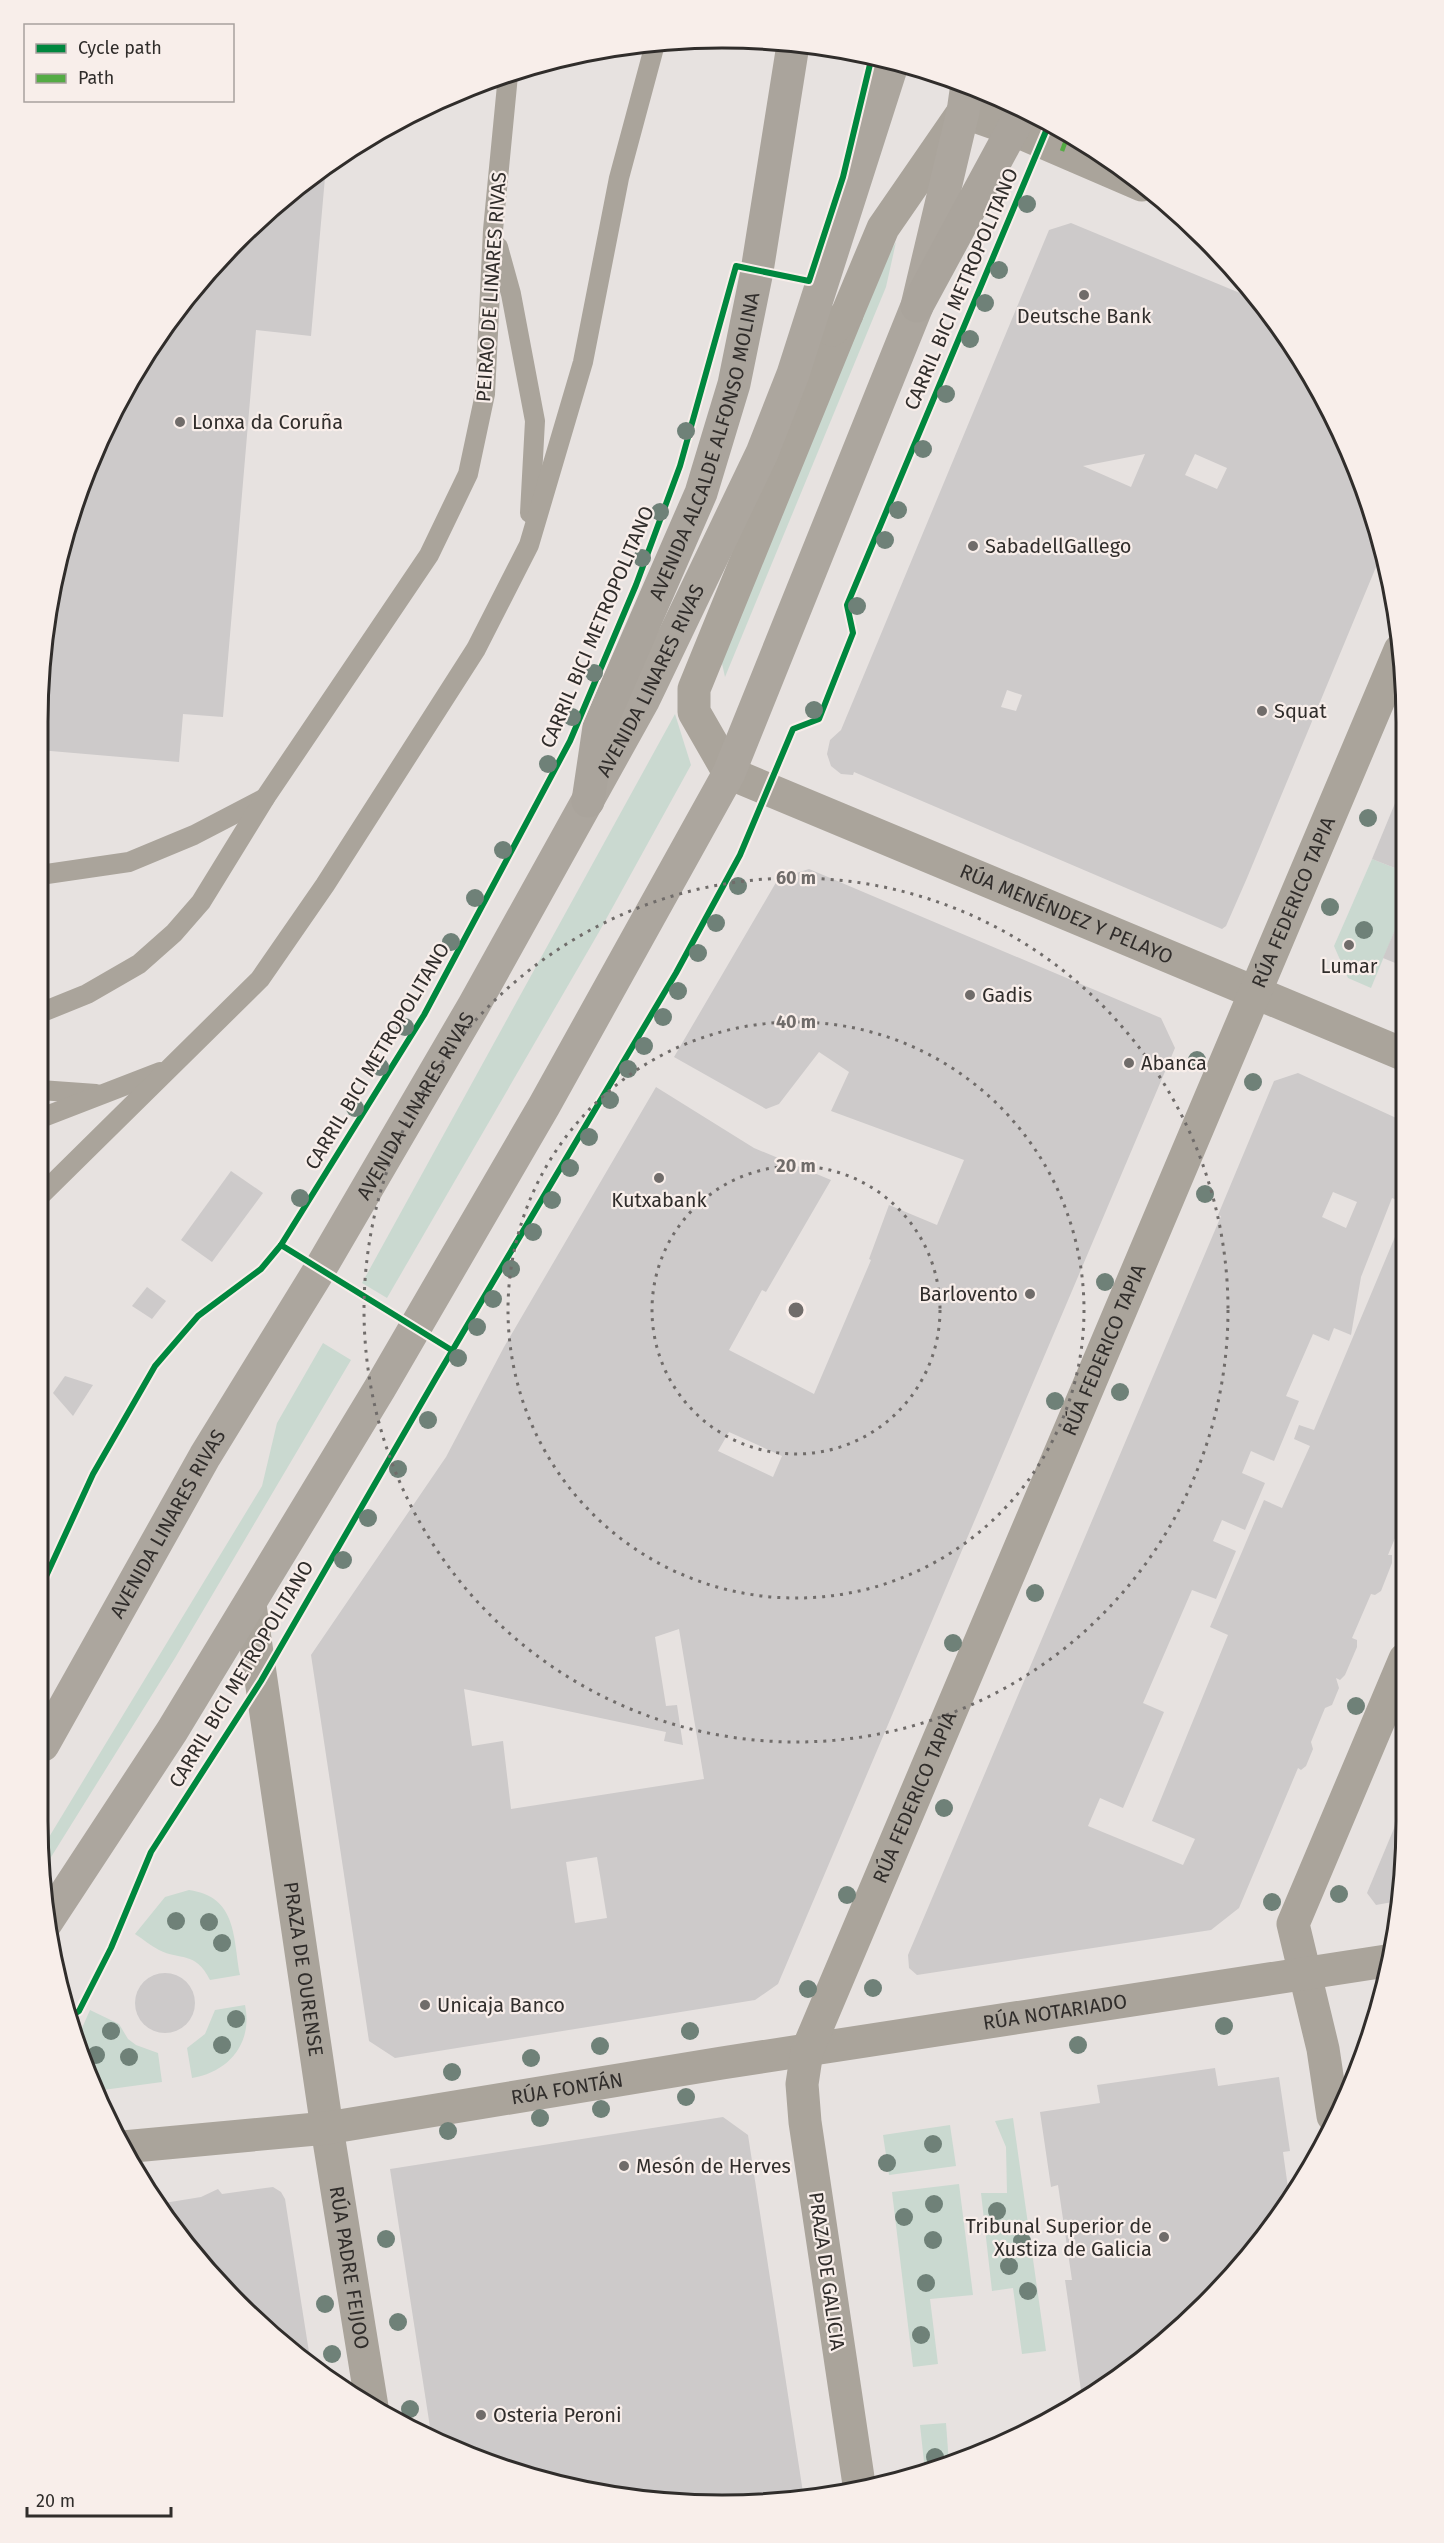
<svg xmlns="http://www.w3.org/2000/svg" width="1444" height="2543" viewBox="0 0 1444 2543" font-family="'Fira Sans',sans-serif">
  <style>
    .green { fill: #cad9d0 }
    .building { fill: #cdcaca; fill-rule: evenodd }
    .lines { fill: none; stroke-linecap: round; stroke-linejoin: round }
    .service { stroke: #aaa49b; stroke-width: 20 }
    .minor { stroke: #aaa49b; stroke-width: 33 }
    .primary { stroke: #aca69e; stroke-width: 33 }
    .trunk { stroke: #aaa49c; stroke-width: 33 }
    .quiet { stroke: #54ab44; stroke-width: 4.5; stroke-dasharray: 9 4.5; stroke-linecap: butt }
    .cycleway-casing { stroke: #f8eeea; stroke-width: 10 }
    .cycleway { stroke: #00873e; stroke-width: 6 }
    .tree { fill: #6f8178 }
    .ring { fill: none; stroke: #706c6a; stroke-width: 3; stroke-dasharray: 3 6 }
    .poi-dot { fill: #706c6a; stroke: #f8eeea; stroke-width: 2 }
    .labels { text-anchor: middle; stroke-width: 4.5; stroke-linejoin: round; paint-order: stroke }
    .street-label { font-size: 20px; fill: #302d2b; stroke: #f8eeea }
    .poi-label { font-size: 20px; fill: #302d2b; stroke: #f8eeea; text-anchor: start }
    .rim { fill: none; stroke: #302d2b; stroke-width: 3 }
    .centre { fill: #706c6a; stroke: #f8eeea; stroke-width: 3 }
    .ring-label { font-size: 18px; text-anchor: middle; font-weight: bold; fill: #706c6a; stroke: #f8eeea; stroke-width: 4.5; stroke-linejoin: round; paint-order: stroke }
  </style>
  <rect width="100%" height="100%" fill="#e7e2e0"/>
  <!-- green -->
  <g class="green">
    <polygon points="896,242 886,287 725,677 721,659 879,270"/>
    <polygon points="675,714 691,765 599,932 387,1298 362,1283"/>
    <polygon points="1372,859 1405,872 1405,906 1371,988 1348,978 1334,946"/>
    <polygon points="323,1343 351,1360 175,1658 43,1870 43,1847 262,1486 277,1423"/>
    <path d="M189,1890c48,7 44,46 51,85l-30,5c-15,-30 -30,-19 -51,-30 -8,-4 -16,-11 -24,-16l30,-37z"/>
    <path d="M245,2005c8,38 -16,67 -53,73l-5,-30 18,-14 10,-24z"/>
    <polygon points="90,2010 119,2024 128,2039 136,2045 158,2053 162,2082 103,2090 93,2087 75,2044"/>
    <polygon points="1013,2118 1046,2351 1022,2354 1013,2288 992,2291 981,2193 1007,2193 1006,2147 995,2121"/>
    <polygon points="950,2125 956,2166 889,2175 883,2135"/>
    <polygon points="959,2184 973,2295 930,2299 938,2364 913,2367 892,2192"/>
    <polygon points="946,2423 949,2464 925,2471 920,2425"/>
  </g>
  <!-- building -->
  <g class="building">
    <polygon points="326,166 311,336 256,330 223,717 183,714 179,762 39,750 39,677 74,502 153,342 238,238"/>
    <path d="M1071,223l181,75 63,81 55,123 11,53 -134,323 -21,48 -4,3 -368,-157 -1,3 -12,-1 -10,-8 -4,-12 3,-14 11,-10 208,-500zM1145,454l-14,33 -48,-21zM1195,454l32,14 -10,21 -32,-14zM1007,690l15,5 -6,16 -15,-4z"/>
    <polygon points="1405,779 1405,872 1372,859"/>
    <path d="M809,869l352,149 14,30 -397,936 -23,16 -360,58 -26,-17 -58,-386 135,-198 58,-110 152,-260 98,61 77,32 -65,112 -4,-2 -33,60 85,44 57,-134 -2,-1 20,-54 48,20 27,-65 -133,-49 18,-39 -30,-20 -40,52 -13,5 -92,-52 104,-178zM729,1432l53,24 -9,21 -55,-26zM679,1629l25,150 -193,30 -8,-68 -31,5 -8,-57 202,43 -2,9 19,4 -6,-40 -11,1 -11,-69zM597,1857l10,61 -32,5 -9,-61z"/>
    <polygon points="1405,906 1405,967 1383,958"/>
    <path d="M1298,1073l107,49v81l-13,-5 -31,79 -10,58 -17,-7 -5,13 -16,-7 -27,62 13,5 -25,60 -23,-10 -9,22 23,10 -20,47 -23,-10 -9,21 23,10 -20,48 -24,-9 -49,113 21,9 -41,96 -23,-10 -12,28 95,39 12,-26 -43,-18 76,-186 -18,-8 54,-127 18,8 28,-62 -16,-7 5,-14 15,5 91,-217v301l-17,41h4v8l-11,28 -6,4 -4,-1 -19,44 5,2v7l-12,28 -5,5 -4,-2 3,10 -7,17 -7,3 -14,34 2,7 -7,17 -5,4 -3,-2 -59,140 -28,22 -294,45 -8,-7 -1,-13 313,-739 -3,-1 56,-134zM1333,1192l24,10 -11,26 -24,-11z"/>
    <polygon points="231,1171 263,1193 212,1262 181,1240"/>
    <polygon points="147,1287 166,1301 152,1319 132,1306"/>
    <polygon points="65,1376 93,1385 73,1416 53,1393"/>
    <polygon points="1405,1802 1405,1866 1398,1901 1376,1905 1367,1893"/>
    <circle cx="165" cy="2003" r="30"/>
    <polygon points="1215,2068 1218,2086 1279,2077 1290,2151 1283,2152 1290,2202 1236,2273 1139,2364 1082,2397 1065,2280 1072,2280 1058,2185 1051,2187 1040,2112 1100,2103 1097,2085"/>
    <polygon points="723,2117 748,2135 804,2499 766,2504 660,2501 659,2492 627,2499 545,2482 432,2440 390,2169"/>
    <polygon points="273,2187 281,2192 285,2199 311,2365 238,2305 179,2237 158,2204 201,2197 218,2189 222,2194"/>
  </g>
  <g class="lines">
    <!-- service -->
    <g class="service">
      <polyline points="498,247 511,294 535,421 530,513"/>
      <polyline points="40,875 129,862 194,835 265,798"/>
      <polyline points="40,1013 87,994 139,964 174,933 201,902 265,798 429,555 468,474 485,394 493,230 508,75"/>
      <polyline points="40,1090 96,1094"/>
      <polyline points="41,1118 160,1072"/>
      <polyline points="41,1195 260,979 325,885 476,649 529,545 583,362 619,178 655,44"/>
    </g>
    <!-- minor -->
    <g class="minor">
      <path id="s1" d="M847,314l-153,375v23l35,61 676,282"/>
      <polyline points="832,330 847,314 883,228 963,112 1014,130 1142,185"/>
      <path id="s2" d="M250,1605l77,523 45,279"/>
      <polyline points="1333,2116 1323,2049 1293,1924 1405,1659"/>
      <path id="s3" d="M123,2147l204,-19 395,-65 664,-102"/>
      <path id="s4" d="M860,2491l-55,-369 -3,-38 5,-33 593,-1401"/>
    </g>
    <!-- primary -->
    <g class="primary">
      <path id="s5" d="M43,1745l162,-289 115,-187 154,-264 169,-304 119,-248 31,-79 100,-312"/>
      <polyline points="46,1923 172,1731 380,1388 544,1106 729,773 917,306 963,112 967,84"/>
    </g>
    <!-- trunk -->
    <g class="trunk">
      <polyline points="917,306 1023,110"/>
      <path id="s6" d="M588,801l11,-74 102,-234 33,-109 23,-113 36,-226"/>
    </g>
    <!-- quiet -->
    <polyline class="quiet" points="1062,151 1068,135"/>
    <defs>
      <g id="cycleway">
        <polyline points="281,1245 453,1351"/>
        <polyline points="42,1585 93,1474 155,1366 198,1316 261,1269 281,1245 424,1015 570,741 636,585 680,466 736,266 809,281 843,177 872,56"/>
        <polyline points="68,2018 79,2011 111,1948 151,1852 261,1681 436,1378 676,973 740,855 793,729 819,719 853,633 847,605 1049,124"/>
      </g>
    </defs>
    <!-- cycleway casing -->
    <use href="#cycleway" class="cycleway-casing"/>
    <!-- cycleway -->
    <use href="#cycleway" class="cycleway"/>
  </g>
  <!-- trees -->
  <g class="tree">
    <circle cx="1027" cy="204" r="9"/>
    <circle cx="999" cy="270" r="9"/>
    <circle cx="985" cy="303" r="9"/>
    <circle cx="970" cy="339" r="9"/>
    <circle cx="946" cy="394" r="9"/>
    <circle cx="686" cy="431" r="9"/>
    <circle cx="923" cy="449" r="9"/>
    <circle cx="898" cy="510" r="9"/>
    <circle cx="660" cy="512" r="9"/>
    <circle cx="885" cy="540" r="9"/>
    <circle cx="642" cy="558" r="9"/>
    <circle cx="857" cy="606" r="9"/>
    <circle cx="594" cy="673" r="9"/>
    <circle cx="814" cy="710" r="9"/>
    <circle cx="572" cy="717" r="9"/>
    <circle cx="548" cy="764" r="9"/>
    <circle cx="1368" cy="818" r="9"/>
    <circle cx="503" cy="850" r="9"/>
    <circle cx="738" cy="886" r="9"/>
    <circle cx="475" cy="898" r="9"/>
    <circle cx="1330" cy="907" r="9"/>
    <circle cx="716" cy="923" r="9"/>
    <circle cx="1364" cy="930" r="9"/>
    <circle cx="451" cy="942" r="9"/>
    <circle cx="698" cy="953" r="9"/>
    <circle cx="678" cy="991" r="9"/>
    <circle cx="663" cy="1017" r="9"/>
    <circle cx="405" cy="1027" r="9"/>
    <circle cx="644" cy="1046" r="9"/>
    <circle cx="1197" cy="1060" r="9"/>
    <circle cx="380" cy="1067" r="9"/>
    <circle cx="628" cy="1069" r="9"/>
    <circle cx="1253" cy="1082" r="9"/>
    <circle cx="610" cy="1100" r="9"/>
    <circle cx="355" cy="1108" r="9"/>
    <circle cx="589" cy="1137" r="9"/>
    <circle cx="570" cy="1168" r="9"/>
    <circle cx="1205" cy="1194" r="9"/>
    <circle cx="300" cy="1198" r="9"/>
    <circle cx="552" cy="1200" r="9"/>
    <circle cx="533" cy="1232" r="9"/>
    <circle cx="511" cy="1269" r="9"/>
    <circle cx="1105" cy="1282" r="9"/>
    <circle cx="493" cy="1299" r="9"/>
    <circle cx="477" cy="1327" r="9"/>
    <circle cx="458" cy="1358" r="9"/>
    <circle cx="1120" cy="1392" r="9"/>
    <circle cx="1055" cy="1401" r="9"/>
    <circle cx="428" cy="1420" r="9"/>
    <circle cx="398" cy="1469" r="9"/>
    <circle cx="368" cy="1518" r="9"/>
    <circle cx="343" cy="1560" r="9"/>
    <circle cx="1035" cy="1593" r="9"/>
    <circle cx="953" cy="1643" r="9"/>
    <circle cx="1356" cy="1706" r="9"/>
    <circle cx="944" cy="1808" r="9"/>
    <circle cx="1339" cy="1894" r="9"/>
    <circle cx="847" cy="1895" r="9"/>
    <circle cx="1272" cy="1902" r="9"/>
    <circle cx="176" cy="1921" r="9"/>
    <circle cx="209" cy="1922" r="9"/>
    <circle cx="222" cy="1943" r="9"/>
    <circle cx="873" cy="1988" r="9"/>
    <circle cx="808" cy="1989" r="9"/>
    <circle cx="236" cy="2019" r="9"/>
    <circle cx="1224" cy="2026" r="9"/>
    <circle cx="111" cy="2031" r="9"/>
    <circle cx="690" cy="2031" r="9"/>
    <circle cx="222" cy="2045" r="9"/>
    <circle cx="1078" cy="2045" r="9"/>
    <circle cx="600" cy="2046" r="9"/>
    <circle cx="96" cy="2055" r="9"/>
    <circle cx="129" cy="2057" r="9"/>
    <circle cx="531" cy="2058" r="9"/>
    <circle cx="452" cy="2072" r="9"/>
    <circle cx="686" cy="2097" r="9"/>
    <circle cx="601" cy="2109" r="9"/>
    <circle cx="540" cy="2118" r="9"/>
    <circle cx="448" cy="2131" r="9"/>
    <circle cx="933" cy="2144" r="9"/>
    <circle cx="887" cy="2163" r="9"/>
    <circle cx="934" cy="2204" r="9"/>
    <circle cx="997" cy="2211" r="9"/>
    <circle cx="904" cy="2217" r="9"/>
    <circle cx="386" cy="2239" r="9"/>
    <circle cx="933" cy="2240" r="9"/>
    <circle cx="1022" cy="2241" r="9"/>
    <circle cx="1009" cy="2266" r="9"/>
    <circle cx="926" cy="2283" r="9"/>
    <circle cx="1028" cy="2291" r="9"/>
    <circle cx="325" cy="2304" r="9"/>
    <circle cx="398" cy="2322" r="9"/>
    <circle cx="921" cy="2335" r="9"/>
    <circle cx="332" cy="2354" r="9"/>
    <circle cx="410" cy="2409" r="9"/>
    <circle cx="935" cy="2457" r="9"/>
  </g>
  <!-- distance rings -->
  <g class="ring">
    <circle cx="796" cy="1310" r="144"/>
    <circle cx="796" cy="1310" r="288"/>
    <circle cx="796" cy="1310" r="432"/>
  </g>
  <!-- markers -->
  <g class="poi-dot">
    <circle cx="1084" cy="295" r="6"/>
    <circle cx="180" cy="422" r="6"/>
    <circle cx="973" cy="546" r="6"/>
    <circle cx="1262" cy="711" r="6"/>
    <circle cx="1349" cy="945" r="6"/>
    <circle cx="970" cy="995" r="6"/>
    <circle cx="1129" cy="1063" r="6"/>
    <circle cx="659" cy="1178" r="6"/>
    <circle cx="1030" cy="1294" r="6"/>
    <circle cx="425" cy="2005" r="6"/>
    <circle cx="624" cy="2166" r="6"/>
    <circle cx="1164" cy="2237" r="6"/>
    <circle cx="481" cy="2415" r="6"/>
  </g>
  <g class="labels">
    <!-- street labels -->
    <g class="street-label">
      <text transform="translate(491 287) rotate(-86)" y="7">PEIRAO DE LINARES RIVAS</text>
      <text transform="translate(961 289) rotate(-67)" y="7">CARRIL BICI METROPOLITANO</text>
      <text dy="7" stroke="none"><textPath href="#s6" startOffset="376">AVENIDA ALCALDE ALFONSO MOLINA</textPath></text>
      <text transform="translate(597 627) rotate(-67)" y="7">CARRIL BICI METROPOLITANO</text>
      <text dy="7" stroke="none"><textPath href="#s5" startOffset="1226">AVENIDA LINARES RIVAS</textPath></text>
      <text dy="7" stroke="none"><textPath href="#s4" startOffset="1692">RÚA FEDERICO TAPIA</textPath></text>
      <text dy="7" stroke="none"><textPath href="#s1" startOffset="864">RÚA MENÉNDEZ Y PELAYO</textPath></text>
      <text transform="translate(377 1056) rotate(-59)" y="7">CARRIL BICI METROPOLITANO</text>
      <text dy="7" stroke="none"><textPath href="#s5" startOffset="740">AVENIDA LINARES RIVAS</textPath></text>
      <text dy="7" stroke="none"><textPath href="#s4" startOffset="1206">RÚA FEDERICO TAPIA</textPath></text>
      <text dy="7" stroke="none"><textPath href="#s5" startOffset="254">AVENIDA LINARES RIVAS</textPath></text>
      <text transform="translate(241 1674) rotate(-59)" y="7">CARRIL BICI METROPOLITANO</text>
      <text dy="7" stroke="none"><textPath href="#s4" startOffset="720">RÚA FEDERICO TAPIA</textPath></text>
      <text dy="7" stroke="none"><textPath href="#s2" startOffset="368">PRAZA DE OURENSE</textPath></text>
      <text dy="7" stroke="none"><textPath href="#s3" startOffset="942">RÚA NOTARIADO</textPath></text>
      <text dy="7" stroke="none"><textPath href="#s3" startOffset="448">RÚA FONTÁN</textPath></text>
      <text dy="7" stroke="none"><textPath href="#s2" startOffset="670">RÚA PADRE FEIJOO</textPath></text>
      <text transform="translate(827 2271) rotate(82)" y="7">PRAZA DE GALICIA</text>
    </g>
    <!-- poi labels -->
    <g class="poi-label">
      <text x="1084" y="323" text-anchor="middle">Deutsche Bank</text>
      <text x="192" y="429">Lonxa da Coruña</text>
      <text x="985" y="553">SabadellGallego</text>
      <text x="1274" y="718">Squat</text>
      <text x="1349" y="973" text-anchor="middle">Lumar</text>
      <text x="982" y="1002">Gadis</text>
      <text x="1141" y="1070">Abanca</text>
      <text x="659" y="1207" text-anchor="middle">Kutxabank</text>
      <text x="1018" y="1301" text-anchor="end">Barlovento</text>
      <text x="437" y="2012">Unicaja Banco</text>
      <text x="636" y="2173">Mesón de Herves</text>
      <text x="1152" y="2233" text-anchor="end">Tribunal Superior de<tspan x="1152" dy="23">Xustiza de Galicia</tspan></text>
      <text x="493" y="2422">Osteria Peroni</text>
    </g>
  </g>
  <!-- crop -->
  <path d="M0 0H1444V2543H0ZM722 48H722A674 674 0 0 1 1396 722V1821A674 674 0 0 1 722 2495H722A674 674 0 0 1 48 1821V722A674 674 0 0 1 722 48Z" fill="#f8eeea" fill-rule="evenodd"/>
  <path class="rim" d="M722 48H722A674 674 0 0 1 1396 722V1821A674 674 0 0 1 722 2495H722A674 674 0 0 1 48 1821V722A674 674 0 0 1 722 48Z"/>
  <circle cx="796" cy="1310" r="9" class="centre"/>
  <g class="ring-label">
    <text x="796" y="884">60 m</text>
    <text x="796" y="1028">40 m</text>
    <text x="796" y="1172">20 m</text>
  </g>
  <!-- legend -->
  <rect x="24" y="24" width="210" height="78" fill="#f8eeea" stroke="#a8a19e" stroke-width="1.5"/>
  <rect x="36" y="44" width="30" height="9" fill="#00873e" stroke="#a8a19e" stroke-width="1.5"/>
  <text x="78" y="54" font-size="18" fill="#302d2b">Cycle path</text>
  <rect x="36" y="74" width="30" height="9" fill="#54ab44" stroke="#a8a19e" stroke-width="1.5"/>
  <text x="78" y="84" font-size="18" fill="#302d2b">Path</text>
  <!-- scale -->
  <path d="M27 2507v9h144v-9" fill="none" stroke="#302d2b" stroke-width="3"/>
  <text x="36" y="2507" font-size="18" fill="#302d2b" stroke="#f8eeea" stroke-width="4.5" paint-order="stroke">20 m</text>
</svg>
